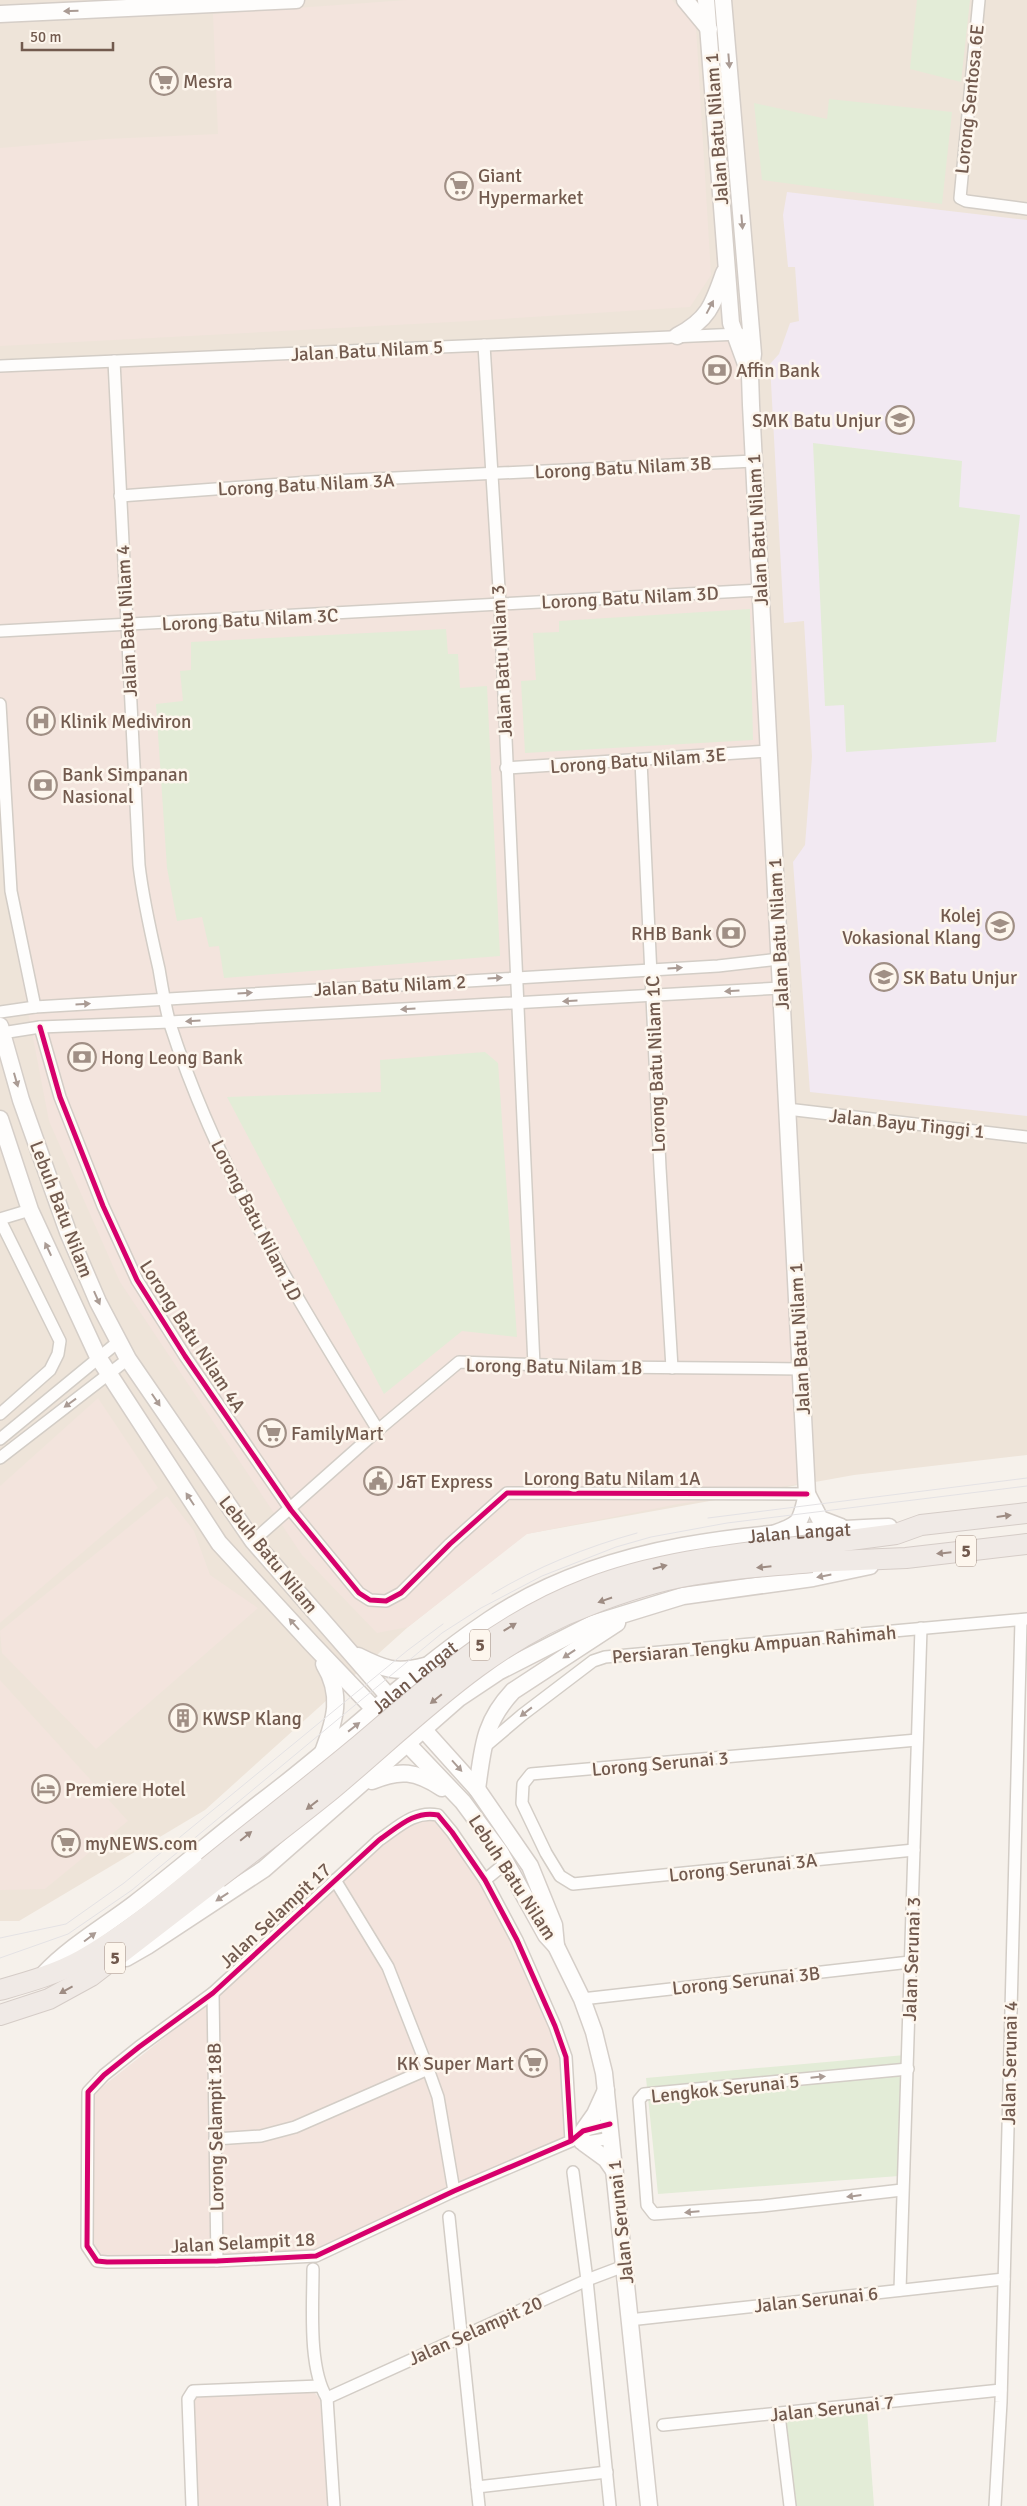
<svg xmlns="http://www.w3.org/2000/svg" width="1027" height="2506" viewBox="0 0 1027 2506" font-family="Signika,sans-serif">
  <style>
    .residential { fill: #eee4d9 }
    .commercial { fill: #f3e4dd }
    .education { fill: #f2e9f2 }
    .green { fill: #e3ecd7 }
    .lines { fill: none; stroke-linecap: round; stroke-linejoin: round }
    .minor-casing { stroke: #d3cdc6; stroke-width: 14 }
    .secondary-casing { stroke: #d5cec8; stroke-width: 19 }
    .trunk-casing { stroke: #d5ccc7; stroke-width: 22 }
    .minor { stroke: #fefdfc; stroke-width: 11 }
    .secondary { stroke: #fefdfc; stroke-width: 16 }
    .trunk { stroke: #f0eae6; stroke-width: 20 }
    .tram { stroke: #e4e2e4; stroke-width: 1 }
    .trunk-bridge-casing { stroke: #d5ccc7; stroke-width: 22; stroke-linecap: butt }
    .trunk-bridge { stroke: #f0eae6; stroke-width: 20 }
    .cycleway-casing { stroke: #fdf6ed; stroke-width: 8 }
    .cycleway { stroke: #d6006c; stroke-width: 5 }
    .oneway { fill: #aa9b94 }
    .oneway2 { fill: #9e8c83 }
    .labels { text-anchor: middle; stroke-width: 5; stroke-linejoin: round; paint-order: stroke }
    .shield { fill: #fdf6ed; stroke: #9c897e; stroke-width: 1 }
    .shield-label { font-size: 18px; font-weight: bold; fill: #725a4e }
    .poi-label { font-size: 19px; fill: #725a4e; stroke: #fdf6ed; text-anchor: start }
    .street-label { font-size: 19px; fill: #725a4e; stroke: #fdf6ed }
  </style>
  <rect width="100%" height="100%" fill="#f6f1eb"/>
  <!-- residential -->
  <polygon class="residential" points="0,0 1027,0 1027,1455 854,1475 526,1534 408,1627 205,1810 19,1921 0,1921"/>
  <!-- commercial -->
  <g class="commercial">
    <polygon points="407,0 672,0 696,27 711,275 690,307 470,321 0,346 0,148 106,139 218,134 213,14"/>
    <polygon points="728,338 741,369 803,1483 673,1505 527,1534 408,1627 377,1633 302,1555 120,1282 49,1121 5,892 0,808 0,368"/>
    <polygon points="98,1398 158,1488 0,1623 0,1486"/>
    <polygon points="167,1496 194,1531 210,1575 258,1608 96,1749 2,1653 0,1631"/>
    <polygon points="0,1680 128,1821 45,1889 0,1890"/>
    <polygon points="416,1819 434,1819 448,1835 480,1881 513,1944 562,2058 566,2138 315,2252 207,2256 99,2256 90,2242 92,2095 219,1994 359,1865"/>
    <polygon points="314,2392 320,2399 328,2506 195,2506 193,2401 197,2394"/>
  </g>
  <!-- education -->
  <polygon class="education" points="787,192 1027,220 1027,1116 810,1092 793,862 805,845 812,757 804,621 784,623 770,364 779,354 790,323 799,321 795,267 788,267 783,215"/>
  <!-- green -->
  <g class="green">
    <polygon points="917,0 970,0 961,82 910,69"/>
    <polygon points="829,99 952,112 942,204 762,180 754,103 827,119"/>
    <polygon points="813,443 962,461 959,507 1020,515 996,742 846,752 844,705 825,706"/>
    <polygon points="750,609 753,740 525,753 521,681 536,680 533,633 559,632 559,621"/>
    <polygon points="446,629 448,654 458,654 460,688 487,686 500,956 224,978 219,946 209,947 202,917 177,921 167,868 156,704 183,701 180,671 191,670 191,642"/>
    <polygon points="485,1052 498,1063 517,1337 462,1331 384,1394 227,1097 381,1092 380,1060"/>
    <polygon points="905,2055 899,2176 658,2194 646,2078"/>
    <polygon points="867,2410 874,2506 794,2506 783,2418"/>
  </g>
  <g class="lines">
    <defs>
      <g id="minor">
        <polyline points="979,0 960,198 966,201 1027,209"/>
        <polyline points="484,345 500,605 534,1365"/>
        <path d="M114,361l25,504c4,35 12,69 20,104 3,18 6,37 11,55 47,146 127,276 208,406"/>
        <polyline points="0,366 740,334"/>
        <polyline points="120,496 310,482 754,461"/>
        <polyline points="0,631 761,590"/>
        <polyline points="0,704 11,891 35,1007"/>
        <polyline points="641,761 660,1168 672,1368"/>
        <polyline points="506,768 769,751"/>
        <polyline points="0,1012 35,1007 718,966 779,959"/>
        <polyline points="40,1027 60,1097 103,1206 137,1280 185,1356 291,1510 359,1593 370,1600 386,1601 401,1593 450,1544 507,1493 807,1494"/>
        <polyline points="2,1033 40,1027 170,1022 781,988"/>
        <polyline points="787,1109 1027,1137"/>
        <polyline points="0,1219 30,1210"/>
        <polyline points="0,1220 60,1341 58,1354 50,1370 0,1414"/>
        <polyline points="0,1439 118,1342"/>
        <polyline points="0,1458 128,1359"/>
        <polyline points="253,1541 378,1430 459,1362 608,1367 801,1369"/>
        <polyline points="482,1749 522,1715 593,1661 605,1657 1027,1619"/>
        <polyline points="914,1850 573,1884 560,1876 546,1853 522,1803 523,1784 531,1774 917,1740"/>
        <polyline points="335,1880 388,1967 428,2069 438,2097 454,2191"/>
        <polyline points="485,1880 507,1862"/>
        <polyline points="213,1993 217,2261"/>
        <polyline points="582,1999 910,1962"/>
        <polyline points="215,2139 261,2136 295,2127 428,2069"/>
        <path d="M571,2141l-5,-84 -11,-31 -38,-86 -32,-60 -33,-48 -14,-17c-24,-5 -41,13 -59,25l-166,153 -74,54 -35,28 -16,17 -1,154 10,15 10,1 110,-1 99,-5 138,-65 117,-50 12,-10 27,-7"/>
        <polyline points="580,2143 612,2138"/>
        <polyline points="573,2172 587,2280 610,2506"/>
        <polyline points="902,2190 762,2206 654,2214 647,2205 639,2100 644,2094 908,2069"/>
        <polyline points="449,2217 479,2506"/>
        <path d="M313,2269c0,36 -5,99 14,129l7,108"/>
        <polyline points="900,2290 921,1628"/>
        <polyline points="629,2320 1004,2279"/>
        <polyline points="327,2398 587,2280 624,2266"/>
        <polyline points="779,2415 790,2506"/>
        <polyline points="663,2425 1001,2390"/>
        <polyline points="477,2487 607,2472"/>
        <polyline points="192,2506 188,2399 193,2391 320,2386"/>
        <polyline points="995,2506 1001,2402 1021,1620"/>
      </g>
      <g id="secondary">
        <polyline points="685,0 709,29"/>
        <polyline points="706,0 731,323 750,375"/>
        <path d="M723,0l30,354 -3,21 1,30 56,1089c-7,29 -5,30 -34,40"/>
        <polyline points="0,14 296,0"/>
        <path d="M677,336c31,-16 36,-31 47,-63"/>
        <polyline points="0,1026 21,1100 68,1232 98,1302 128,1359 253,1541 390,1698 424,1730 477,1789 530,1866 554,1925 556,1946"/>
        <polyline points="0,1119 30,1210 98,1357 219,1543 312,1644 463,1802 500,1852 546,1935 556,1946 582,1999 594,2032 604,2073 649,2506"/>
        <polyline points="807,1494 820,1519 841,1527"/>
        <path d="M358,1656c26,13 38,18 67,10"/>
        <path d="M323,1752c12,-32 20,-57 1,-88"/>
        <path d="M372,1781c28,-12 44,-10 70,7"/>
        <path d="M477,1789c6,-41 6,-66 36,-98l104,-68"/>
        <polyline points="126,1958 147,1946 264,1869 459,1698 498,1672 592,1624 683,1596 813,1578 870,1566"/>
        <path id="s1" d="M44,1974c25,-27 61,-48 90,-70 46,-35 89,-73 135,-108 75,-57 143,-124 220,-176 115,-78 266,-88 400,-93"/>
        <polyline points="583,2131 595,2114 606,2090"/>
        <polyline points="584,2143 606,2159 615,2172"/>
      </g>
      <g id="trunk">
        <polyline points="812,1545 896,1534 921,1525 1027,1513"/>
        <polyline points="812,1562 906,1558 1027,1544"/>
        <path d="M0,1990c28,-8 57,-16 82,-30 46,-26 86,-60 126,-93"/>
        <polyline points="0,2015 49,1999 91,1976 218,1878"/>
      </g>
    </defs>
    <!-- minor casing -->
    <use href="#minor" class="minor-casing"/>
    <!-- secondary casing -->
    <use href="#secondary" class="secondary-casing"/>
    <!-- trunk casing -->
    <use href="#trunk" class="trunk-casing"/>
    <!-- minor -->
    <use href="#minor" class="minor"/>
    <!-- secondary -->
    <use href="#secondary" class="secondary"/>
    <!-- trunk -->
    <use href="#trunk" class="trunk"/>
    <!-- tram -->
    <g class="tram">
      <polyline points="708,1518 1027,1478"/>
      <path d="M492,1594c45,-27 94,-47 145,-61"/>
      <polyline points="0,1938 66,1924 124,1883 408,1650 443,1624"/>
      <polyline points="0,1958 68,1934 132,1890 442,1633 481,1608 542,1576 616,1547 651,1537 727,1523 1027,1486"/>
    </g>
    <defs>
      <g id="trunk-bridge">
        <path d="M208,1867c49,-40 99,-78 147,-118 72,-61 142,-126 232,-160 72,-28 149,-35 225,-44"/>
        <path d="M218,1878c38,-29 76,-58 113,-88 80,-67 156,-147 256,-184 33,-13 70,-25 105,-31 39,-7 80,-9 120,-13"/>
      </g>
    </defs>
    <!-- trunk-bridge casing -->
    <use href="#trunk-bridge" class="trunk-bridge-casing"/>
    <!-- trunk-bridge -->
    <use href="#trunk-bridge" class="trunk-bridge"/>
    <defs>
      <g id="cycleway">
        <polyline points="40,1027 60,1097 103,1206 137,1280 185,1356 291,1510 359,1593 370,1600 386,1601 401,1593 450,1544 507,1493 807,1494"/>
        <path d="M571,2141l-5,-84 -11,-31 -38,-86 -32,-60 -33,-48 -14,-17c-24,-5 -41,13 -59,25l-166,153 -74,54 -35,28 -16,17 -1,154 10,15 10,1 110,-1 99,-5 138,-65 117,-50 12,-10 27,-7"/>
      </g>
    </defs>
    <!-- cycleway casing -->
    <use href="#cycleway" class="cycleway-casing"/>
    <!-- cycleway -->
    <use href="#cycleway" class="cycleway"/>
  </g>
  <!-- one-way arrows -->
  <defs><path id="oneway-solid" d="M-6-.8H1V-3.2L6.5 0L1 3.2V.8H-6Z" transform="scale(1.25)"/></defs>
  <g class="oneway">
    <use href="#oneway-solid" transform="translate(71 11) rotate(178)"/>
    <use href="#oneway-solid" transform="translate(729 61) rotate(85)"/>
    <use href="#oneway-solid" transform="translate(742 222) rotate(85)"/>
    <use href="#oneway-solid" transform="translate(710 307) rotate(-62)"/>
    <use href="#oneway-solid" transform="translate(675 968) rotate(-3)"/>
    <use href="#oneway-solid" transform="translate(495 978) rotate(-3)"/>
    <use href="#oneway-solid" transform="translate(732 991) rotate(176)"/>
    <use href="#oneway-solid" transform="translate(245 993) rotate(-3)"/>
    <use href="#oneway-solid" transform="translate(570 1001) rotate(177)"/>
    <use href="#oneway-solid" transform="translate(83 1004) rotate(-3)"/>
    <use href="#oneway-solid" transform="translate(408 1009) rotate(177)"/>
    <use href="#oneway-solid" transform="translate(193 1021) rotate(177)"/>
    <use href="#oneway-solid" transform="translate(16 1080) rotate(74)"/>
    <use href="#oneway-solid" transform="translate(48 1249) rotate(-115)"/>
    <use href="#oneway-solid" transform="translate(97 1298) rotate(66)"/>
    <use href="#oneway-solid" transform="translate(156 1400) rotate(56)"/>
    <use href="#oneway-solid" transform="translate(70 1403) rotate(144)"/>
    <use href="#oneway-solid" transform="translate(190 1499) rotate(-123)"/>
    <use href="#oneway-solid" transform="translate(824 1576) rotate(169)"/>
    <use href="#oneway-solid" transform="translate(294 1624) rotate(-132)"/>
    <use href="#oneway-solid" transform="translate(569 1654) rotate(146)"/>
    <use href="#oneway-solid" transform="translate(526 1712) rotate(142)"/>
    <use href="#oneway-solid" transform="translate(354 1727) rotate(-38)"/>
    <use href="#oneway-solid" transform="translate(457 1766) rotate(48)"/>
    <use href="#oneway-solid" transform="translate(222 1897) rotate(147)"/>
    <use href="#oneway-solid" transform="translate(90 1937) rotate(-37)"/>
    <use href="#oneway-solid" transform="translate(818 2077) rotate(-6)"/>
    <use href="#oneway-solid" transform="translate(854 2196) rotate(173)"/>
    <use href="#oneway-solid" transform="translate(692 2212) rotate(175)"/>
  </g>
  <g class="oneway2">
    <use href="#oneway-solid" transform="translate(1004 1516) rotate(-7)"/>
    <use href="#oneway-solid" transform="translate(944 1553) rotate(174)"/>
    <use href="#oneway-solid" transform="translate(660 1567) rotate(-15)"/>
    <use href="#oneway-solid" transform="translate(764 1567) rotate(174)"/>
    <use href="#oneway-solid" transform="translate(605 1600) rotate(161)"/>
    <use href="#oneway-solid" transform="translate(510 1627) rotate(-31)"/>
    <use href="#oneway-solid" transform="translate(436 1699) rotate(141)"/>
    <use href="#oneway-solid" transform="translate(312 1805) rotate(142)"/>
    <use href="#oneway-solid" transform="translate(246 1836) rotate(-39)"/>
    <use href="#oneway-solid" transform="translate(66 1990) rotate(151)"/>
  </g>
  <!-- icons -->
  <defs>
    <symbol id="supermarket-ring" viewBox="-11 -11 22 22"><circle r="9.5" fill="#fdf6ed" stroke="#a08f85" stroke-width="1.5"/><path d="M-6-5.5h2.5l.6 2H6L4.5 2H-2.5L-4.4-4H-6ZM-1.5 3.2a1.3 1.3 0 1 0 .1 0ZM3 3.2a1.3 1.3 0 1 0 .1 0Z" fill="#a08f85"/></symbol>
    <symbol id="bank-ring" viewBox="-11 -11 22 22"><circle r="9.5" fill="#fdf6ed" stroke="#a08f85" stroke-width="1.5"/><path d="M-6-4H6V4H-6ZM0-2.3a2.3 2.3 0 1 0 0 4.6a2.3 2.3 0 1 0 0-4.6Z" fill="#a08f85"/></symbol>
    <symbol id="school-ring" viewBox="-11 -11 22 22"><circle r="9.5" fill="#fdf6ed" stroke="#a08f85" stroke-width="1.5"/><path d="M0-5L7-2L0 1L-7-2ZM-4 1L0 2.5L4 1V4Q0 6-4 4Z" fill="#a08f85"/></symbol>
    <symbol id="hospital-ring" viewBox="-11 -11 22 22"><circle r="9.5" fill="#fdf6ed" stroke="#a08f85" stroke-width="1.5"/><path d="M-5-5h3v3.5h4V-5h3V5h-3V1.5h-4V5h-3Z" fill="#a08f85"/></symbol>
    <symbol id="civic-ring" viewBox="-11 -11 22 22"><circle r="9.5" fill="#fdf6ed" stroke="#a08f85" stroke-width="1.5"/><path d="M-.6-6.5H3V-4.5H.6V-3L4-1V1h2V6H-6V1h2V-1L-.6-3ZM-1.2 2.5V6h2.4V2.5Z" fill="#a08f85"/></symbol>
    <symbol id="building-ring" viewBox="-11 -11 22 22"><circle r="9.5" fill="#fdf6ed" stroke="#a08f85" stroke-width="1.5"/><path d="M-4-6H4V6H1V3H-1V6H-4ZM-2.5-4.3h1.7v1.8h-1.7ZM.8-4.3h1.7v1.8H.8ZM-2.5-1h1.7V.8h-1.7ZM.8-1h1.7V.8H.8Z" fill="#a08f85"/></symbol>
    <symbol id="hotel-ring" viewBox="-11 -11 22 22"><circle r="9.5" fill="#fdf6ed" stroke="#a08f85" stroke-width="1.5"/><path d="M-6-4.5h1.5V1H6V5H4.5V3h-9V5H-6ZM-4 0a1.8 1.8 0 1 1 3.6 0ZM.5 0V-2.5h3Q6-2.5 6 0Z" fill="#a08f85"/></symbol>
  </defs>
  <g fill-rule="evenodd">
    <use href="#supermarket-ring" x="148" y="65" width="32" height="32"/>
    <use href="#supermarket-ring" x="443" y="170" width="32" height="32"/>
    <use href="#bank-ring" x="701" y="354" width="32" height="32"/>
    <use href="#school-ring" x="884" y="404" width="32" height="32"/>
    <use href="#hospital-ring" x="25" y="705" width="32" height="32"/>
    <use href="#bank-ring" x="27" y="769" width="32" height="32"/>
    <use href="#school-ring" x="984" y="910" width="32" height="32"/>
    <use href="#bank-ring" x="715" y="917" width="32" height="32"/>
    <use href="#school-ring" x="868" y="961" width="32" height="32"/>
    <use href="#bank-ring" x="66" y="1041" width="32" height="32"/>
    <use href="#supermarket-ring" x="256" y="1417" width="32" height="32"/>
    <use href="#civic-ring" x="362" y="1465" width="32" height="32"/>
    <use href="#building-ring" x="167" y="1702" width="32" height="32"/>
    <use href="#hotel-ring" x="30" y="1773" width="32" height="32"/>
    <use href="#supermarket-ring" x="50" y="1827" width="32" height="32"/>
    <use href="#supermarket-ring" x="517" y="2047" width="32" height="32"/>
  </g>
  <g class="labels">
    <!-- shield labels -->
    <g class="shield">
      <rect x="956" y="1535.5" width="20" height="31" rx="4"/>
      <rect x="470" y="1629.5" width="20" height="31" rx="4"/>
      <rect x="105" y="1942.5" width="20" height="31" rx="4"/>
    </g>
    <g class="shield-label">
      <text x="966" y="1557">5</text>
      <text x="480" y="1651">5</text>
      <text x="115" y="1964">5</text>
    </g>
    <!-- poi labels -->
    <g class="poi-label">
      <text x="183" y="88">Mesra</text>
      <text x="478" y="182">Giant<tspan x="478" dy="22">Hypermarket</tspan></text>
      <text x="736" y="377">Affin Bank</text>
      <text x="881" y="427" text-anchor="end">SMK Batu Unjur</text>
      <text x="60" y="728">Klinik Mediviron</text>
      <text x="62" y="781">Bank Simpanan<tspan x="62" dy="22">Nasional</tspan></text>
      <text x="981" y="922" text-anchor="end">Kolej<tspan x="981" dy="22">Vokasional Klang</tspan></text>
      <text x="712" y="940" text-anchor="end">RHB Bank</text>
      <text x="903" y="984">SK Batu Unjur</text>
      <text x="101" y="1064">Hong Leong Bank</text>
      <text x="291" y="1440">FamilyMart</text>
      <text x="397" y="1488">J&amp;T Express</text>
      <text x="202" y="1725">KWSP Klang</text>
      <text x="65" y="1796">Premiere Hotel</text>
      <text x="85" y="1850">myNEWS.com</text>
      <text x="514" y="2070" text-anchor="end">KK Super Mart</text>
    </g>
    <!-- street labels -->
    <g class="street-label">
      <text transform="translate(969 99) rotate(-84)" y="7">Lorong Sentosa 6E</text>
      <text transform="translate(716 129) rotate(-94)" y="7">Jalan Batu Nilam 1</text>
      <text transform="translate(367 350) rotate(-3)" y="7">Jalan Batu Nilam 5</text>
      <text transform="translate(623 467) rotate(-3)" y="7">Lorong Batu Nilam 3B</text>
      <text transform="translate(306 484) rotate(-3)" y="7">Lorong Batu Nilam 3A</text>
      <text transform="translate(757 530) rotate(-93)" y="7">Jalan Batu Nilam 1</text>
      <text transform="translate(630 597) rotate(-3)" y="7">Lorong Batu Nilam 3D</text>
      <text transform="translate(250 619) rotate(-3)" y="7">Lorong Batu Nilam 3C</text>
      <text transform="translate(126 621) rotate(-93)" y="7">Jalan Batu Nilam 4</text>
      <text transform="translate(501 661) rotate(-93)" y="7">Jalan Batu Nilam 3</text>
      <text transform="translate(638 760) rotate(-4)" y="7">Lorong Batu Nilam 3E</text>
      <text transform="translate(778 934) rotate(-93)" y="7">Jalan Batu Nilam 1</text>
      <text transform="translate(390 985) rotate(-3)" y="7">Jalan Batu Nilam 2</text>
      <text transform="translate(655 1064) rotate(-92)" y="7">Lorong Batu Nilam 1C</text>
      <text transform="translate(907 1123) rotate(6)" y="7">Jalan Bayu Tinggi 1</text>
      <text transform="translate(62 1209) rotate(69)" y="7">Lebuh Batu Nilam</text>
      <text transform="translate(257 1220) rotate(63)" y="7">Lorong Batu Nilam 1D</text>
      <text transform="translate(193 1336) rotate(57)" y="7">Lorong Batu Nilam 4A</text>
      <text transform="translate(799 1339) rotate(-93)" y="7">Jalan Batu Nilam 1</text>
      <text transform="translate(554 1366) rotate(1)" y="7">Lorong Batu Nilam 1B</text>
      <text x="612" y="1485">Lorong Batu Nilam 1A</text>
      <text dy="7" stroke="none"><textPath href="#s1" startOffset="895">Jalan Langat</textPath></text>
      <text transform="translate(269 1554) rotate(51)" y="7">Lebuh Batu Nilam</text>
      <text transform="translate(754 1644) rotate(-5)" y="7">Persiaran Tengku Ampuan Rahimah</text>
      <text dy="7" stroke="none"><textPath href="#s1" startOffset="475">Jalan Langat</textPath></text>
      <text transform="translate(660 1763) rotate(-5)" y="7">Lorong Serunai 3</text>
      <text transform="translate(743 1867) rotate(-6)" y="7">Lorong Serunai 3A</text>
      <text transform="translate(513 1877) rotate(57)" y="7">Lebuh Batu Nilam</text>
      <text transform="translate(275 1915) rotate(-43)" y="7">Jalan Selampit 17</text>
      <text transform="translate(911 1959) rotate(-88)" y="7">Jalan Serunai 3</text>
      <text transform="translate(746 1980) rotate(-6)" y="7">Lorong Serunai 3B</text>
      <text transform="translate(1009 2063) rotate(-89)" y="7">Jalan Serunai 4</text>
      <text transform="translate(725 2088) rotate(-6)" y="7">Lengkok Serunai 5</text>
      <text transform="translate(215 2127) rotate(-91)" y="7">Lorong Selampit 18B</text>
      <text transform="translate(620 2222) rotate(-96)" y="7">Jalan Serunai 1</text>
      <text transform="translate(243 2242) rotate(-3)" y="7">Jalan Selampit 18</text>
      <text transform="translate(816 2299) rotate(-6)" y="7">Jalan Serunai 6</text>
      <text transform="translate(475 2330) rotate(-24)" y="7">Jalan Selampit 20</text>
      <text transform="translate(832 2408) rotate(-6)" y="7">Jalan Serunai 7</text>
    </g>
  </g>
  <!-- scale -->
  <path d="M22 42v8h91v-8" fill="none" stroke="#725a4e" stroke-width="2.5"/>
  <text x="30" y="42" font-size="15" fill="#725a4e" stroke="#fdf6ed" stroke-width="4" paint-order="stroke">50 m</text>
</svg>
